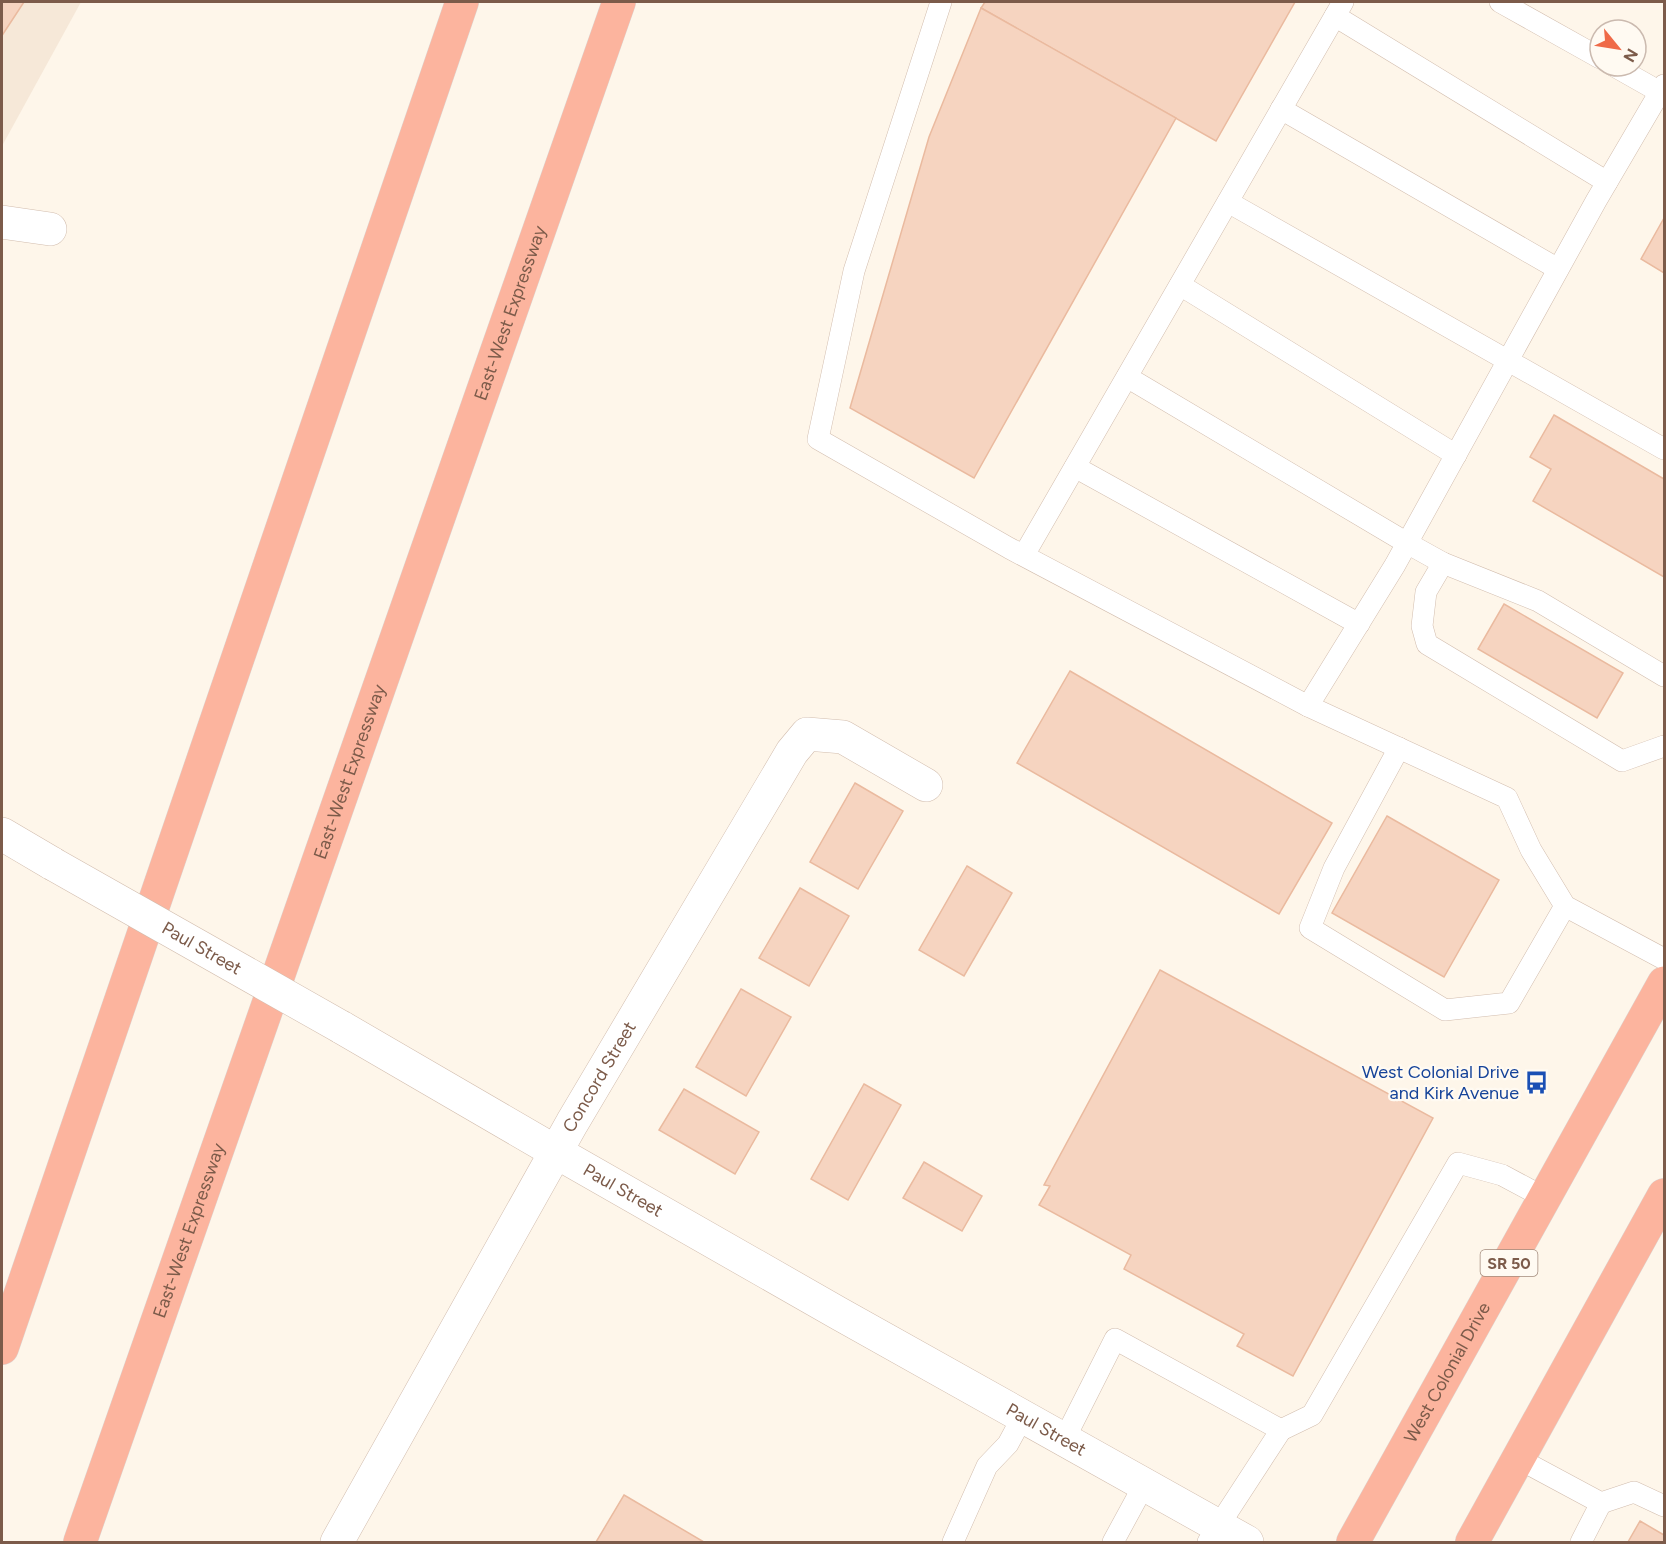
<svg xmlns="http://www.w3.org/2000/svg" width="1666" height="1544" viewBox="0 0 1666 1544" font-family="Figtree,sans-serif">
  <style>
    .residential { fill: #f6e8d8 }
    .building { fill: #f6d4c0; stroke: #eaba9f; stroke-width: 1.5 }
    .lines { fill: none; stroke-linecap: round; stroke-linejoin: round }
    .lane-casing { stroke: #d2bdae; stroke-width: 22 }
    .street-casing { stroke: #d2bdae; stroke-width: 34 }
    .highway-casing { stroke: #ddd4d0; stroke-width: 34 }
    .lane { stroke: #fff; stroke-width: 21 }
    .street { stroke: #fff; stroke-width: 33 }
    .highway { stroke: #fcb49e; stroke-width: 33 }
    .street-bridge-casing { stroke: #d2bdae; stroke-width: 34; stroke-linecap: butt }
    .street-bridge { stroke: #fff; stroke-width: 33 }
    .labels { text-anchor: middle; stroke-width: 4.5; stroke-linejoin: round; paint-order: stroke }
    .shield { fill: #fffaf2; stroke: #a38b7c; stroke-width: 1.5 }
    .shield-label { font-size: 16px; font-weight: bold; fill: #7c5b4a }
    .street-label { font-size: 18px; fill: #7c5b4a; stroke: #fffaf2 }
    .transit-label { font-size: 18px; fill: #164399; stroke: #fffaf2; text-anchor: end }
  </style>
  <rect width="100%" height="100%" fill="#fef6ea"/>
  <!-- residential -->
  <polygon class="residential" points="2,2 81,2 2,146"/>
  <!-- building -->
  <g class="building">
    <polygon points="2,2 24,2 3,34 2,33"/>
    <polygon points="985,2 1295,2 1216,141 981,8"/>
    <polygon points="981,8 1176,118 974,478 850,408 929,137"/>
    <polygon points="1664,218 1664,273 1641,259"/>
    <polygon points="1554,415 1664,479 1664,577 1533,501 1551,469 1530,457"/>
    <polygon points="1504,604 1623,673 1597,718 1478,649"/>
    <polygon points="1070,671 1332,823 1279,914 1017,763"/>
    <polygon points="855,783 903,811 858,889 810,862"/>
    <polygon points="1387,816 1499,880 1444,977 1332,913"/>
    <polygon points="967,866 1012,893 964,976 919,950"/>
    <polygon points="800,888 849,916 809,986 759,958"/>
    <polygon points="1160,970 1433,1118 1293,1376 1237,1346 1244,1334 1124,1269 1131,1255 1039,1205 1050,1186 1044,1185"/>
    <polygon points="741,989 791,1017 746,1096 696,1067"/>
    <polygon points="864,1084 901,1105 848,1200 811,1179"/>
    <polygon points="684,1089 759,1132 735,1174 659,1130"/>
    <polygon points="924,1162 982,1196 962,1231 903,1198"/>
    <polygon points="624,1495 704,1542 596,1542"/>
    <polygon points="1640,1521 1664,1535 1664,1542 1628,1542"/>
  </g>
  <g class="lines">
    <defs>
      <g id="lane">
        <polyline points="941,2 854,271 818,439 1009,548 1308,706 1507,798 1531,850 1565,906 1664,959"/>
        <polyline points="1500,2 1600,58"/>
        <polyline points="1335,16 1607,182"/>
        <polyline points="1614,66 1660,92"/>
        <polyline points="1281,109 1558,269"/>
        <polyline points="1228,202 1664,449"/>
        <polyline points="1180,285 1456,455"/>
        <polyline points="1127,377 1407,543 1443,563 1538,601 1664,676"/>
        <polyline points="1075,467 1359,624"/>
        <polyline points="1024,555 1343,2"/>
        <polyline points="1443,563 1426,592 1422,626 1427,644 1622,761 1664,746"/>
        <polyline points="1308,706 1395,565 1596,201 1664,85"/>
        <polyline points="1399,748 1334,868 1310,928 1445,1010 1509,1003 1565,906"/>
        <polyline points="1064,1440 1115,1339 1281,1430 1312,1415 1458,1163 1502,1175 1545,1198"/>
        <polyline points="1519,1459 1601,1503 1634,1492 1664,1506"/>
        <polyline points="953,1542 987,1466 1008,1444 1022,1418"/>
        <polyline points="1113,1542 1144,1485"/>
        <polyline points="1208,1542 1281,1430"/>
        <polyline points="1581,1542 1601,1503"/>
      </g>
      <g id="street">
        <polyline points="2,222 50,229"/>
        <polyline points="2,834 53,864"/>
        <path id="s1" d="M341,1027l215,125 282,161 409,229"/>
        <path id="s2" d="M337,1542l235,-419 220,-371 15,-18 36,3 83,48"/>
      </g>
      <g id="highway">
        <polyline points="2,1348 462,2"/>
        <path id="s3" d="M80,1542l539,-1540"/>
        <path id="s4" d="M1353,1542l311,-559"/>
        <polyline points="1472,1542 1664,1195"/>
      </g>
    </defs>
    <!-- lane casing -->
    <use href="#lane" class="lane-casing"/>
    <!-- street casing -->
    <use href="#street" class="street-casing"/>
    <!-- highway casing -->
    <use href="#highway" class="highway-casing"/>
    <!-- lane -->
    <use href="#lane" class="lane"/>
    <!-- street -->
    <use href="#street" class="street"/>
    <!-- highway -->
    <use href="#highway" class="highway"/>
    <defs>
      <g id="street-bridge">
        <path id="s5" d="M53,864l288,163"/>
      </g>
    </defs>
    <!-- street-bridge casing -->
    <use href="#street-bridge" class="street-bridge-casing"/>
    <!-- street-bridge -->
    <use href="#street-bridge" class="street-bridge"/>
  </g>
  <!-- icons -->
  <defs>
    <symbol id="bus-bare" viewBox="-9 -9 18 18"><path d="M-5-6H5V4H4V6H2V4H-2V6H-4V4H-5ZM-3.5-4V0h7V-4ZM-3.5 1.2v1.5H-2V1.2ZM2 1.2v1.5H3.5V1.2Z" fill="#1a4fb4" stroke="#fffaf2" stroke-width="2.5" paint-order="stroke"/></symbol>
  </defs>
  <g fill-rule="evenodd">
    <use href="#bus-bare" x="1520" y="1066" width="33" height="33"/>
  </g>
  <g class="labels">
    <!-- shield labels -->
    <rect class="shield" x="1480.5" y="1250" width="57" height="26" rx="4.5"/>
    <g class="shield-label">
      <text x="1509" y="1269">SR 50</text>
    </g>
    <!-- street labels -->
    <g class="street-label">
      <text dy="6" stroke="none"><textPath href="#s3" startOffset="1302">East-West Expressway</textPath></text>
      <text dy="6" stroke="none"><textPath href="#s3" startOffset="816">East-West Expressway</textPath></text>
      <text dy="6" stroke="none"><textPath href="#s5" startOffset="171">Paul Street</textPath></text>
      <text dy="6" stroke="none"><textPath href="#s2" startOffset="534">Concord Street</textPath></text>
      <text dy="6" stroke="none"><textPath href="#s1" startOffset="326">Paul Street</textPath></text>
      <text dy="6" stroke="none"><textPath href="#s3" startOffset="330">East-West Expressway</textPath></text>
      <text dy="6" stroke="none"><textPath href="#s4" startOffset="194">West Colonial Drive</textPath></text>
      <text dy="6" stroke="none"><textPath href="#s1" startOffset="812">Paul Street</textPath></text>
    </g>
    <!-- transit labels -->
    <g class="transit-label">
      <text x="1519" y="1078">West Colonial Drive<tspan x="1519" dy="21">and Kirk Avenue</tspan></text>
    </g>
  </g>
  <!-- border -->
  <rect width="1666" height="1544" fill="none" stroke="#7c5b4a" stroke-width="6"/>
  <!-- north arrow -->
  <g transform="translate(1618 48) rotate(120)"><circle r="28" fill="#fffaf2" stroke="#cbbaaf" stroke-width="1.5"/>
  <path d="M0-4.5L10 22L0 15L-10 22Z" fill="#ef6a48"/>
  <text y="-9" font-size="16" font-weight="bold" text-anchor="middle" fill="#7c5b4a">N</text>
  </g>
</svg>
